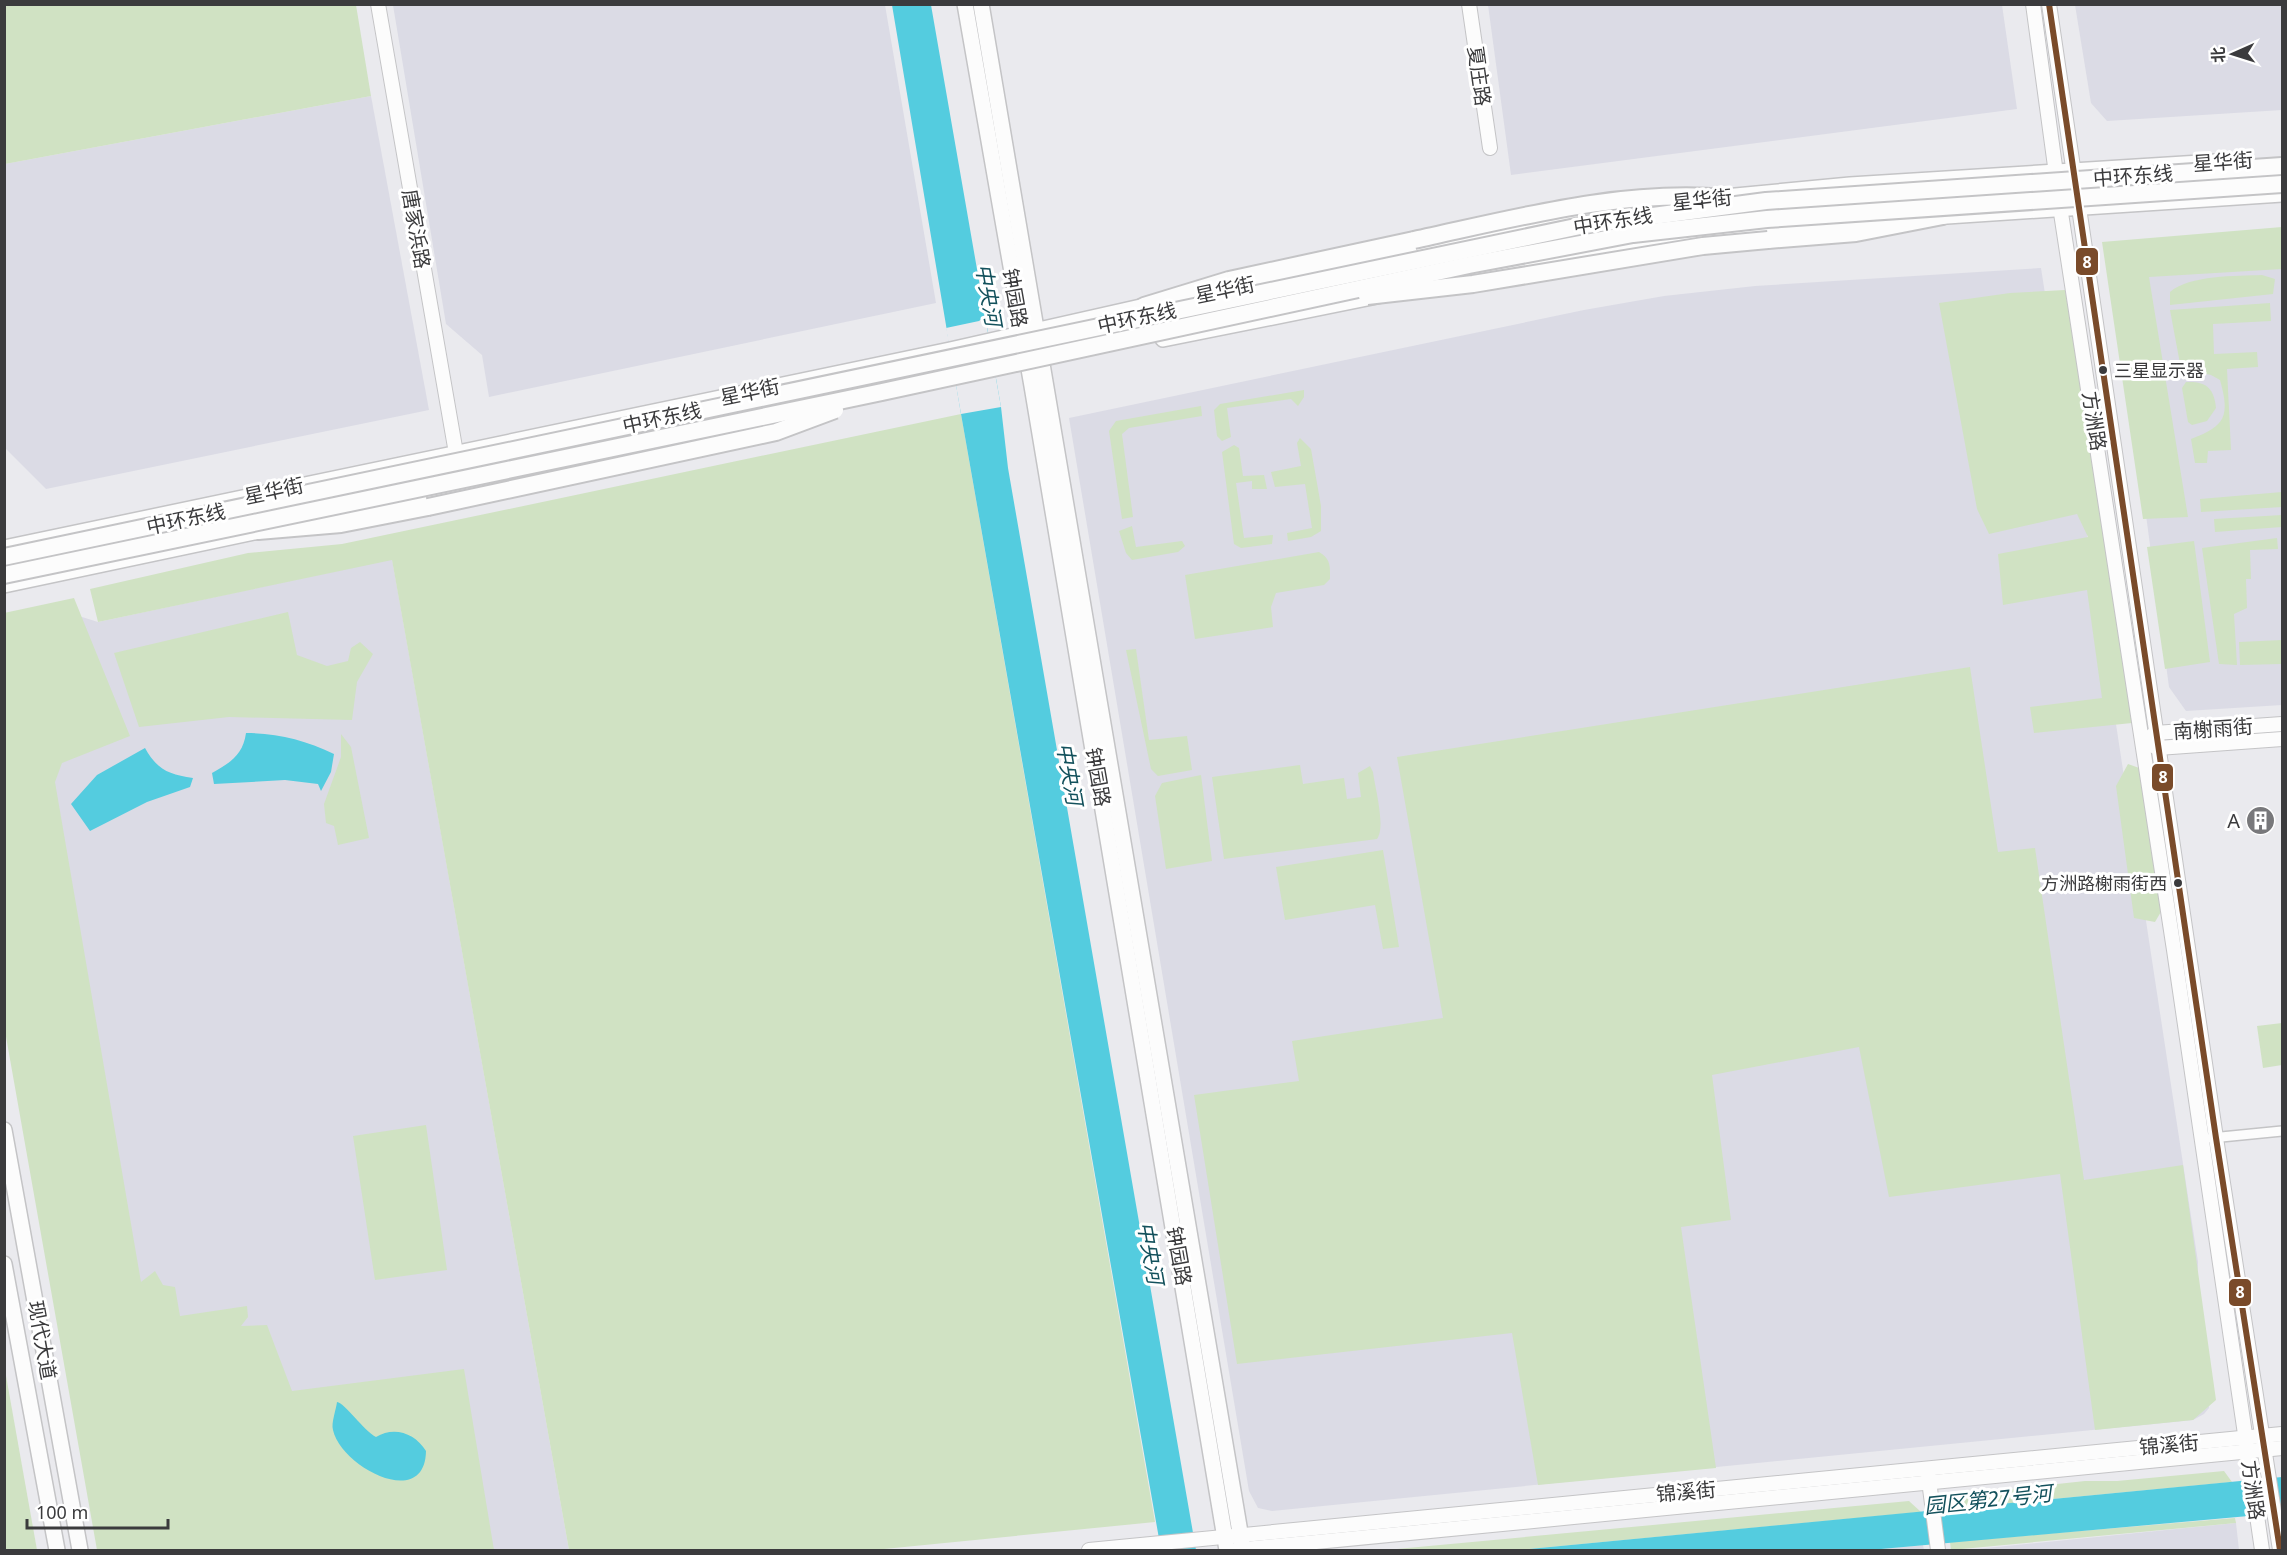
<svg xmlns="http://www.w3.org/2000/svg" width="2287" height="1555" viewBox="0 0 2287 1555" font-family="'Noto Sans','Noto Sans SC',sans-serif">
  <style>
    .built { fill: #dbdbe5 }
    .green { fill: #d0e2c3 }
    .water { fill: #54ccdf }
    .pier { fill: #eaeaee }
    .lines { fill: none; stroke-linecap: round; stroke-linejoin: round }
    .street-casing { stroke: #c4c4c6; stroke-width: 12 }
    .secondary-casing { stroke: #c4c4c6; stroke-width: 16 }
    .primary-casing { stroke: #c4c4c6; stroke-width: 18 }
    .highway-casing { stroke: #c4c4c6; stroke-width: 20 }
    .street { stroke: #fcfcfc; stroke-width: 9 }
    .secondary { stroke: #fcfcfc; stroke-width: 14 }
    .primary { stroke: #fcfcfc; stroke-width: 15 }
    .highway { stroke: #fcfcfc; stroke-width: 16 }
    .highway-bridge-casing { stroke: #c4c4c6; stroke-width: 20; stroke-linecap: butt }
    .highway-bridge { stroke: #fcfcfc; stroke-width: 16 }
    .bus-1-casing { stroke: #fff; stroke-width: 10 }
    .bus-1 { stroke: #7a4b2a; stroke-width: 6 }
    .bus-dot { fill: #3b3b3d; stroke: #fff; stroke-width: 2 }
    .labels { text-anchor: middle; stroke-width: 6; stroke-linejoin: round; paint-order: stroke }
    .bus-label { font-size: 18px; fill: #3b3b3d; stroke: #fff; text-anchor: start }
    .street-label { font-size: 20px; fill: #3b3b3d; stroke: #fff }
    .poi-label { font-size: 20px; fill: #3b3b3d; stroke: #fff; text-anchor: end }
    .water-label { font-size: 21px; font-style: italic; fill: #13515c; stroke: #fff }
    .line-badge { stroke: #fff; stroke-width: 2 }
    .badge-label { font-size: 16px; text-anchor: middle; font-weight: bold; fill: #fff }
  </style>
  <rect width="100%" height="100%" fill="#eaeaee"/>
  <!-- built -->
  <g class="built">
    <polygon points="393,5 885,5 936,303 489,397 482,355 446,324"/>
    <polygon points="1488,5 2002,5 2017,109 1511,175"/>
    <polygon points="2075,5 2282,5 2282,110 2107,121 2091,103"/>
    <polygon points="371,96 429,410 46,489 5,448 5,164"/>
    <polygon points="2282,253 2282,705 2186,711 2169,687 2112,261"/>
    <polygon points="2041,268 2052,339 2064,383 2198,1262 2197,1294 2209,1408 2204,1414 2193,1420 1272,1511 1258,1508 1249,1491 1069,418 1584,310 1664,296 1755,286"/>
    <polygon points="392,559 569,1550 140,1550 4,675 82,617 98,622"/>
    <polygon points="2236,1523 2239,1550 1966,1550"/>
    <polygon points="1923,1545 1924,1550 1870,1550"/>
  </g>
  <!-- green -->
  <g class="green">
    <polygon points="5,4 356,5 371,96 5,164"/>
    <polygon points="2282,227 2282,269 2149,277 2188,517 2143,519 2102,242"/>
    <path d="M2262,275l13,4 -2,15 -103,11v-13c19,-17 67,-16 92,-17z"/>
    <polygon points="2065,290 2102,503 2132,723 2034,733 2030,707 2102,698 2087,590 2003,605 1998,554 2088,537 2077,514 1989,534 1977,509 1939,303 2010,293"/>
    <path d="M2270,303l1,18 -58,3 1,30 43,-2 1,15 -31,2 4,81 -23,1 -1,12h-12l-4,-24c35,-13 39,-23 29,-59l-9,-5 -30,-6 -11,-59z"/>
    <path d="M2186,382c20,-1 28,6 30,26l-9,13 -15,4 -4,-3 -6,-34z"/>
    <polygon points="1304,390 1304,397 1298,406 1291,399 1227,408 1231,437 1222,441 1217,436 1214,410 1220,404"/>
    <polygon points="1201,406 1202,416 1129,428 1122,434 1133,517 1122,519 1109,431 1116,421"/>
    <polygon points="961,414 1155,1522 874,1550 569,1550 392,560 98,622 90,589 248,553 342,544"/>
    <polygon points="1300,438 1311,449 1321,506 1321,531 1311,537 1288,541 1287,533 1312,528 1305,484 1275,487 1271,472 1301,466 1297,443"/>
    <polygon points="1234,445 1239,448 1243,476 1264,475 1267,489 1252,489 1252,481 1236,483 1244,538 1273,535 1272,544 1241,548 1234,544 1222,452"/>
    <polygon points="2282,492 2282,507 2201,512 2200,499"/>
    <polygon points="2282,515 2282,527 2215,532 2214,519"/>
    <polygon points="1132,526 1136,547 1182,541 1185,546 1178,552 1132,560 1126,553 1119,531"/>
    <polygon points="2277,538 2278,549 2250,550 2251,579 2246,579 2247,608 2234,614 2237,665 2219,664 2202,548"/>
    <polygon points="2194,541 2210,662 2165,669 2147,547"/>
    <path d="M1319,552c12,7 11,14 11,27l-6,6 -48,8 -5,14 2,20 -78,12 -10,-64z"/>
    <polygon points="74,598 130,736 62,763 55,782 141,1282 155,1271 163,1285 175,1287 180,1316 247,1306 248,1317 241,1326 267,1325 292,1391 464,1369 494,1550 97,1550 5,1031 4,613"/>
    <polygon points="288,612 297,655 327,666 348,661 351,648 360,642 373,654 357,682 352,720 229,717 139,727 114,653"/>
    <polygon points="2282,640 2282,664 2240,665 2239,642"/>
    <polygon points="1136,649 1149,740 1187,736 1192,770 1158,776 1151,769 1126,650"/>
    <polygon points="1970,667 1998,852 2035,848 2084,1180 2183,1165 2216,1400 2193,1420 2095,1430 2060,1174 1889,1197 1859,1047 1712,1075 1731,1220 1681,1227 1716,1468 1538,1485 1512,1333 1237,1364 1194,1095 1299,1081 1292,1041 1443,1018 1397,757"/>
    <polygon points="341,734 351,747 369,838 338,845 334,826 326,823 324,804 341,757"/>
    <polygon points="2128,764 2142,769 2162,910 2155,922 2134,918 2116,786"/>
    <path d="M1300,765l3,19 41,-6 3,21 14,-2 -3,-24 12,-7 3,6c2,16 13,55 4,67l-153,20 -12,-82z"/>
    <polygon points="1201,775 1212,861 1166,869 1155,796 1162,783"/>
    <polygon points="1383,850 1399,947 1383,949 1375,905 1285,920 1276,867"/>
    <polygon points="2282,1023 2282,1065 2263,1068 2257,1026"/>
    <polygon points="426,1125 447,1270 375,1280 353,1136"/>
    <polygon points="4,1370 5,1370 37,1550 5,1550"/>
    <polygon points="2224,1471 2232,1482 1949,1509 1948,1496 2085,1481 2117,1481"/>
    <polygon points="1909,1501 1921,1512 1520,1550 1386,1550"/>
    <polygon points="2235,1518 2236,1523 1951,1550 1950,1542"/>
  </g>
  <!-- water -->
  <g class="water">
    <polygon points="892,5 931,5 1001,407 1008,468 1196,1550 1161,1550 961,414"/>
    <path d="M246,733c32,0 59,7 88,21l-3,18 -10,19 -3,-7 -33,-4 -71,4 -2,-11c18,-10 31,-18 34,-40z"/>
    <path d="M145,748c13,23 24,26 48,30l-3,9 -43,15 -57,29 -19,-27 26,-29z"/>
    <path d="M337,1402c8,1 26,28 39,35 18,-11 39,-4 50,14 -1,60 -85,16 -93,-21 -2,-7 3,-20 4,-28z"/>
    <polygon points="2282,1477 2282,1513 1870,1550 1520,1550"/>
  </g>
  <!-- pier -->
  <polygon class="pier" points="985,316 1001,407 961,414 946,328 979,321"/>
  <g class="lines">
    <defs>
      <polyline id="street" points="2211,1138 2282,1131"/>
      <g id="secondary">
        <polyline points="378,4 456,453"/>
        <polyline points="1469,4 1490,148"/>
        <polyline points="2033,4 2057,181"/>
        <polyline points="2049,4 2216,1138 2280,1550"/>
        <polyline points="2059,200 2174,950 2262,1550"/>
        <polyline points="2150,737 2155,733 2282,724"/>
        <polyline points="2151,745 2158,748 2282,739"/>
        <polyline points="1928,1473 1938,1550"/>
        <polyline points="1089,1550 2282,1434"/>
        <polyline points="1235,1550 2282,1448"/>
      </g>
      <g id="primary">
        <polyline points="965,4 1032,386 1227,1550"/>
        <polyline points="981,4 1243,1550"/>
        <polyline points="1714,198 1850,185 2232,161"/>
        <polyline points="1932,217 2282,194"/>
        <polyline points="1471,276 1634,247 1887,220"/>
        <polyline points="1207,293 1642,206"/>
        <polyline points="1163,339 1377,296"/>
        <polyline points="306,521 753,429"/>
        <polyline points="4,548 950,350 1154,304"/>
        <polyline points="4,566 83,550 102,537"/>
        <polyline points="4,585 268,529"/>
        <polyline points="4,1130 80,1550"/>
        <polyline points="4,1264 57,1550"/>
      </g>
      <g id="highway">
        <polyline points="1768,240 1856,233 1943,216"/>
        <polyline points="1144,306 1229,280 1414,240"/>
        <polyline points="258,531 341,524 428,507"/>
      </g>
    </defs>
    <!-- street casing -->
    <use href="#street" class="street-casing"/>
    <!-- secondary casing -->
    <use href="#secondary" class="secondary-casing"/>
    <!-- primary casing -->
    <use href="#primary" class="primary-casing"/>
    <!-- highway casing -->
    <use href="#highway" class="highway-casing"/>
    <!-- street -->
    <use href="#street" class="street"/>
    <!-- secondary -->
    <use href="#secondary" class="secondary"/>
    <!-- primary -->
    <use href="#primary" class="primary"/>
    <!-- highway -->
    <use href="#highway" class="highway"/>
    <defs>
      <g id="highway-bridge">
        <path d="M1414,240c102,-22 207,-51 312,-42"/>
        <polyline points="1367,296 1473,284 1703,246 1768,240"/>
        <polyline points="428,507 776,432 835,410"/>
        <polyline points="4,557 1585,225 1766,201 2282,166"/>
        <polyline points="4,575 882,392 1469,265 1633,234 1767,219 2282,184"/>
      </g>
    </defs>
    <!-- highway-bridge casing -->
    <use href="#highway-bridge" class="highway-bridge-casing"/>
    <!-- highway-bridge -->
    <use href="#highway-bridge" class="highway-bridge"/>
    <defs>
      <polyline id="bus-1" points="2049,4 2216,1138 2280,1550"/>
    </defs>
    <!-- bus-1 casing -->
    <use href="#bus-1" class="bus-1-casing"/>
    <!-- bus-1 -->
    <use href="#bus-1" class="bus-1"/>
  </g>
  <!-- icons -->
  <defs>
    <symbol id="building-disc" viewBox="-11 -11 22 22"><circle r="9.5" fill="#78787b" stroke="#fff"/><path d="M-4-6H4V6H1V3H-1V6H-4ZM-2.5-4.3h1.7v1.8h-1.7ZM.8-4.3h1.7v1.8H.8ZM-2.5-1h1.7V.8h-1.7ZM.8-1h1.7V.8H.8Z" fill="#fff"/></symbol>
  </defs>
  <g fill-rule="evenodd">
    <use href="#building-disc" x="2244" y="804" width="33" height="33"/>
  </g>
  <!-- markers -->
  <g class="bus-dot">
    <circle cx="2103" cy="370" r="5"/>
    <circle cx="2178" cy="883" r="5"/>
  </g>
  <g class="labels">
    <!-- bus labels -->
    <g class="bus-label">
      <text x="2114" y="377">三星显示器</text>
      <text x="2167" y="890" text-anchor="end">方洲路榭雨街西</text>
    </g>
    <!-- street labels -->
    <g class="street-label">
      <text transform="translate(1479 76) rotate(82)" y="7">夏庄路</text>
      <text transform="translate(2223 162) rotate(-4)" y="7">星华街</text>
      <text transform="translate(2133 176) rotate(-4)" y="7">中环东线</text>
      <text transform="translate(1702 200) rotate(-6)" y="7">星华街</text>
      <text transform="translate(1613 221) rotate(-9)" y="7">中环东线</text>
      <text transform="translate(416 229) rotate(80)" y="7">唐家浜路</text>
      <text transform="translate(1225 290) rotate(-12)" y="7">星华街</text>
      <text transform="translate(1015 298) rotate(80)" y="7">钟园路</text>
      <text transform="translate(1137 318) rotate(-12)" y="7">中环东线</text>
      <text transform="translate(750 392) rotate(-12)" y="7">星华街</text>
      <text transform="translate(662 418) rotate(-12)" y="7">中环东线</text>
      <text transform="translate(2094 421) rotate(81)" y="7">方洲路</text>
      <text transform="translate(274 491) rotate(-12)" y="7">星华街</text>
      <text transform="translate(186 519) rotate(-12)" y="7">中环东线</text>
      <text transform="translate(2213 729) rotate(-4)" y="7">南榭雨街</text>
      <text transform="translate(1098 777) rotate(80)" y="7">钟园路</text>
      <text transform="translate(1179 1256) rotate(80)" y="7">钟园路</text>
      <text transform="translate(42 1340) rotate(80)" y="7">现代大道</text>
      <text transform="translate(2169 1445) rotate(-5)" y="7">锦溪街</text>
      <text transform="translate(2253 1490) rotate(82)" y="7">方洲路</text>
      <text transform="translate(1686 1492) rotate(-5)" y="7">锦溪街</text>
    </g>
    <!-- poi labels -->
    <g class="poi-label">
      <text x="2240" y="828">A</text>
    </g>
    <!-- water labels -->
    <g class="water-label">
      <text transform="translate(988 295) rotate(80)" y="7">中央河</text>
      <text transform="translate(1069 774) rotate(80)" y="7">中央河</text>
      <text transform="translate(1150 1253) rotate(80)" y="7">中央河</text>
      <text transform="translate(1988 1500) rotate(-6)" y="7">园区第27号河</text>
    </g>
  </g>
  <g class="line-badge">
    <rect x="2075" y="247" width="24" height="29" rx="6" fill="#7a4b2a"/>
    <rect x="2151" y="763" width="23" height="29" rx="6" fill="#7a4b2a"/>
    <rect x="2228" y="1278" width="24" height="29" rx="6" fill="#7a4b2a"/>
  </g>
  <g class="badge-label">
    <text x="2087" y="268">8</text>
    <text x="2163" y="783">8</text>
    <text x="2240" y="1298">8</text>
  </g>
  <!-- border -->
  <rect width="2287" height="1555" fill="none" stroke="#3b3b3d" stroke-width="12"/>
  <!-- north arrow -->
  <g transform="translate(2233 54) rotate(267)" stroke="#ffffff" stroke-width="4.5" paint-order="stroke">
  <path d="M0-4.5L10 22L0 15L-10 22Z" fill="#3b3b3d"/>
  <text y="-9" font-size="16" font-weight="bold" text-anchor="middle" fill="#3b3b3d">北</text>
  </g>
  <!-- scale -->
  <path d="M27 1519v9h141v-9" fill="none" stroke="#3b3b3d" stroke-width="3"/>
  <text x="36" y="1519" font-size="18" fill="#3b3b3d" stroke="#ffffff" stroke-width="4.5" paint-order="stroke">100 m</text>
</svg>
